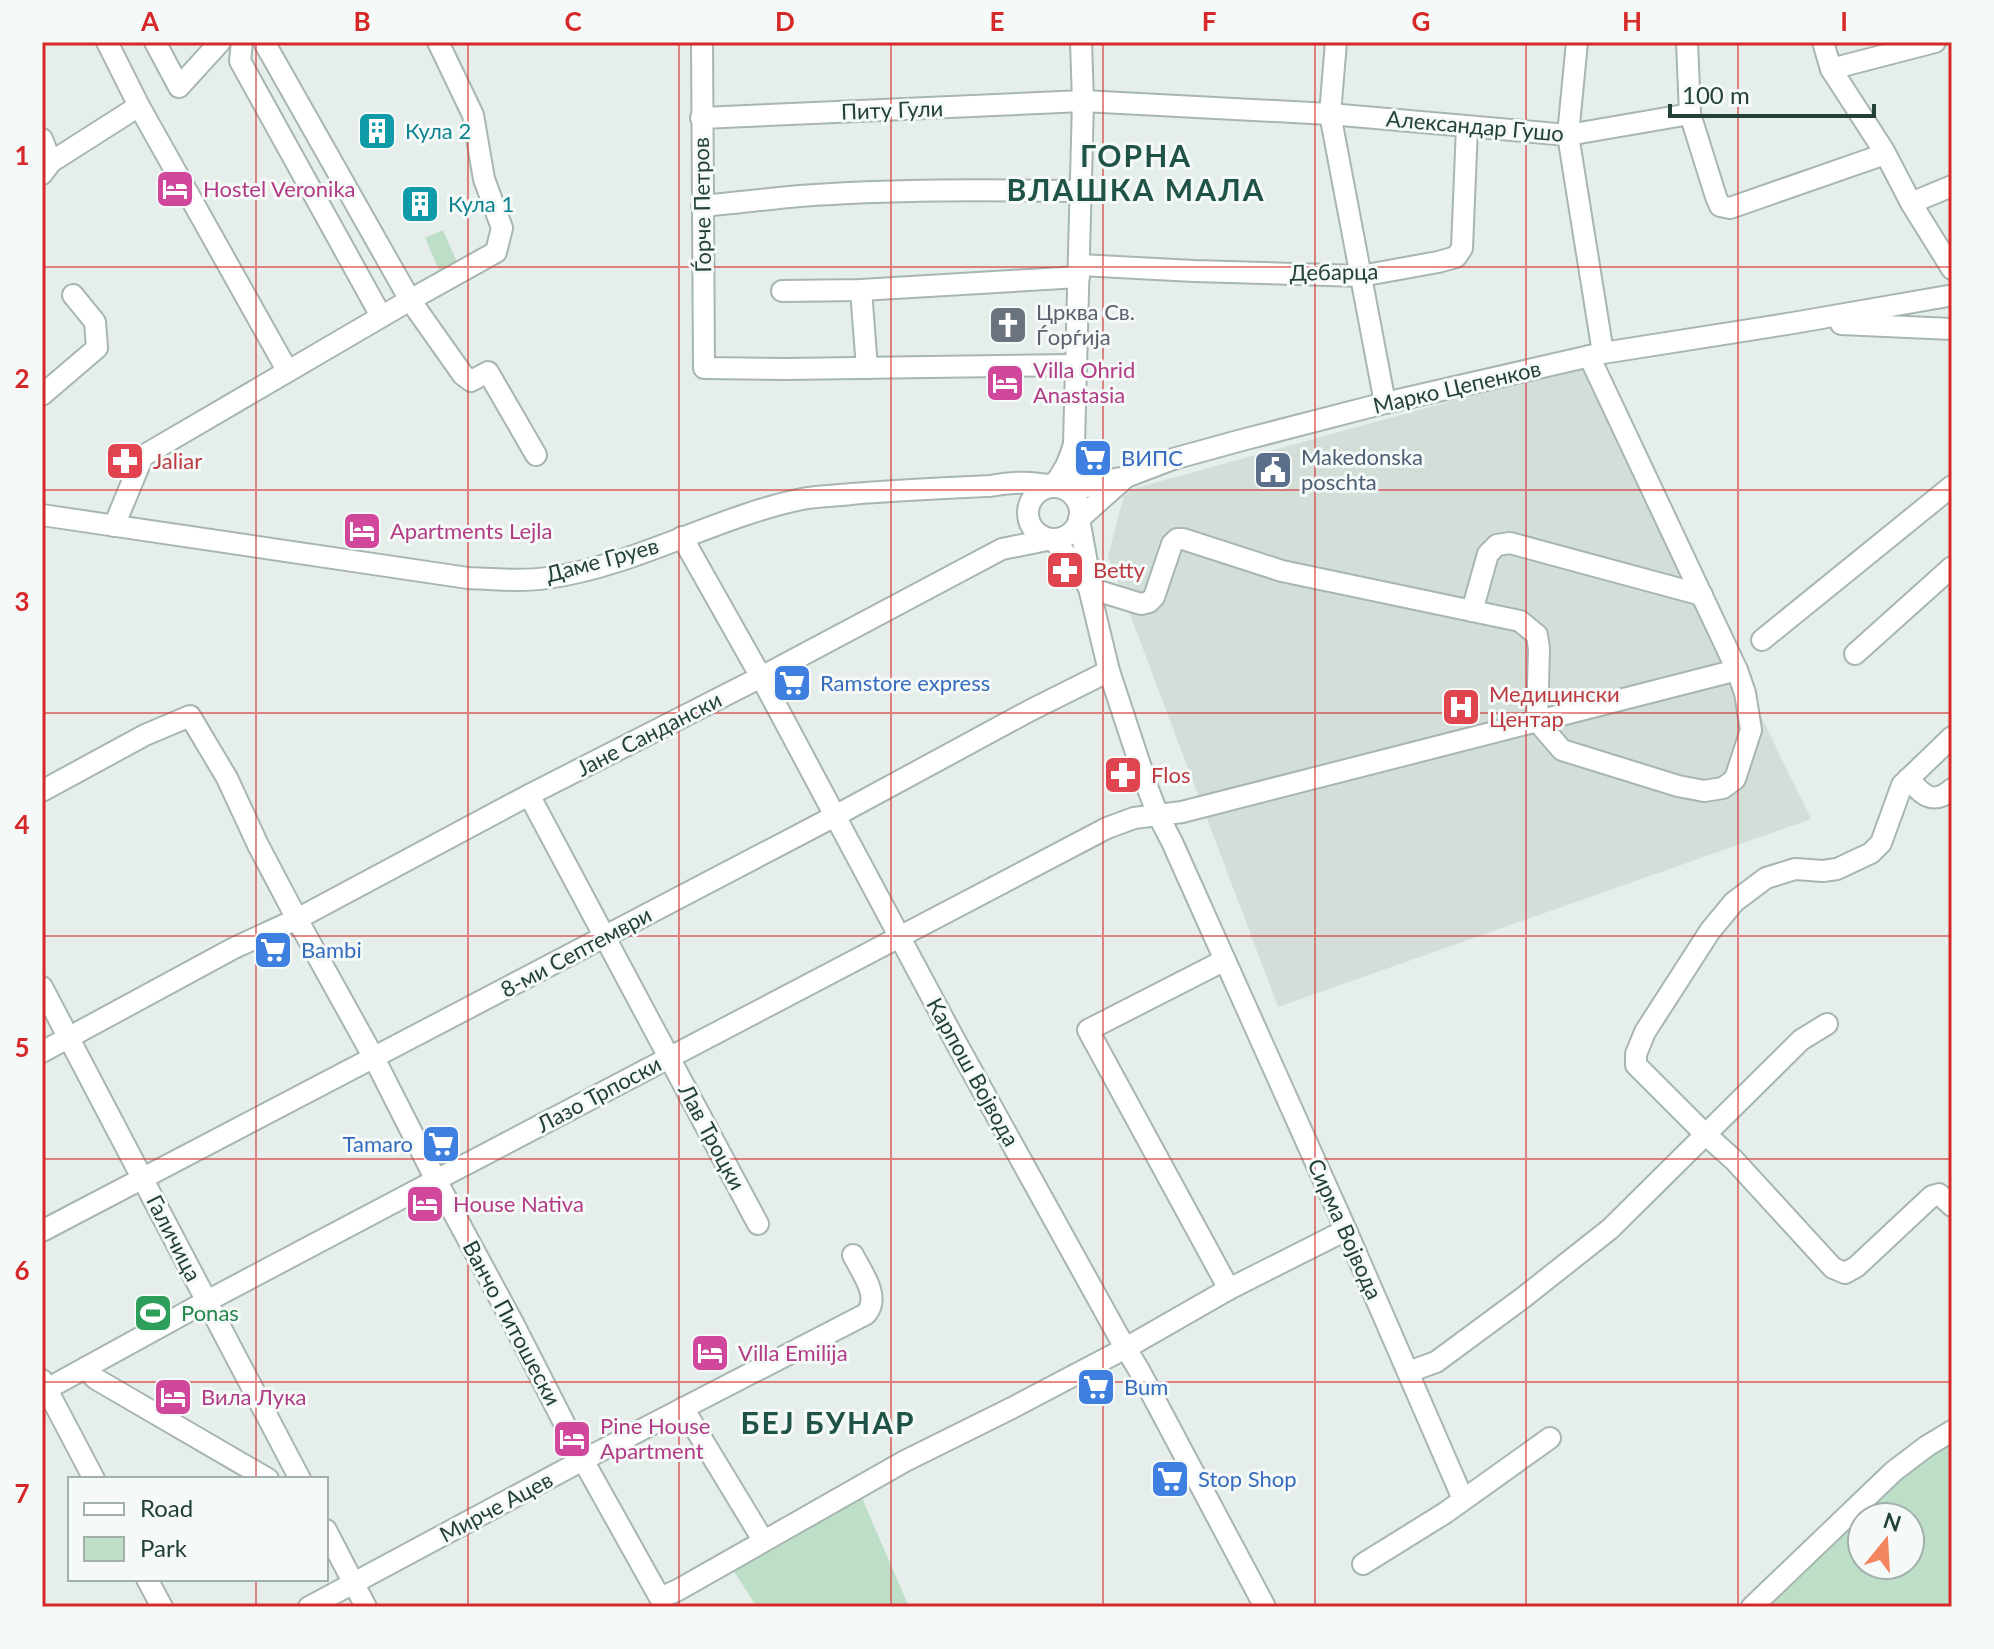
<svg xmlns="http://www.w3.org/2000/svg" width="1994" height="1649" viewBox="0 0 1994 1649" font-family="Lato,sans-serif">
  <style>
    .built { fill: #d3ded9 }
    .green { fill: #bedfc7; fill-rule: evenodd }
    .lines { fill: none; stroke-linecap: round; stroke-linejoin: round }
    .minor-casing { stroke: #a7b6b1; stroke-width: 24 }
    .minor { stroke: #fff; stroke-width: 20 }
    .grid { fill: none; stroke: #d62828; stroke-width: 2; stroke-opacity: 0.55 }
    .labels { text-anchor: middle; stroke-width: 6; stroke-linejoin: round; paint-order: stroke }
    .street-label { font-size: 22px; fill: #234039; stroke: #f5faf8 }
    .culture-label { font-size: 22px; fill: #0d838f; stroke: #f5faf8; text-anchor: start }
    .hotel-label { font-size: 22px; fill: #b23c85; stroke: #f5faf8; text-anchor: start }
    .worship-label { font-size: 22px; fill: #5b616d; stroke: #f5faf8; text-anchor: start }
    .service-label { font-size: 22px; fill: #4e5e75; stroke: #f5faf8; text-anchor: start }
    .shop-label { font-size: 22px; fill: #366cbe; stroke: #f5faf8; text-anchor: start }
    .health-label { font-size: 22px; fill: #be3a42; stroke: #f5faf8; text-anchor: start }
    .leisure-label { font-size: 22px; fill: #27864d; stroke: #f5faf8; text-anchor: start }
    .district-label { font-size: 30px; font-weight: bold; letter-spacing: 2px; fill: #1f5347; stroke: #f5faf8 }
    .neatline { fill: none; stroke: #d62828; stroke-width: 3 }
    .grid-label { font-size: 26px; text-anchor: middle; font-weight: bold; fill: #d62828 }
  </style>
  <rect width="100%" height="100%" fill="#e5eeea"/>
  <!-- built -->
  <polygon class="built" points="1589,363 1811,819 1278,1007 1108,556 1125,491"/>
  <!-- green -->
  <g class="green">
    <polygon points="443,230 457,262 439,270 425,238"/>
    <path d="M1952,1431v176h-200zM1862,1517h48v48h-48z"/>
    <polygon points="862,1498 909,1607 752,1607 755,1604 733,1570"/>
  </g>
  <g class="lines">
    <defs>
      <g id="minor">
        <polyline points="107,42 139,106 287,370"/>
        <polyline points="155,42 179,87 220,42"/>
        <polyline points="242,42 240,61 381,316"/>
        <polyline points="438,42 473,115 484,179 502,228 496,252 410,300 463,375 471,381 488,372 536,455"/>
        <polyline points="702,42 704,368 786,369 1075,365"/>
        <polyline points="1336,42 1330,114 1385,403"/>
        <polyline points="1577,42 1568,135 1603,353"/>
        <polyline points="1687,42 1690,114"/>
        <polyline points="1823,42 1831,69 1884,151 1911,203 1952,269"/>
        <polyline points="1831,69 1935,42"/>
        <polyline points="701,118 1083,101 1330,114 1568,135 1690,114 1716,197 1720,206 1730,208 1885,154"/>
        <polyline points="42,139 51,162"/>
        <polyline points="42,174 51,162 139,106"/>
        <polyline points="1911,203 1952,186"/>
        <path d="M702,206c33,-3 65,-7 98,-10 93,-7 187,-6 281,-5"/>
        <polyline points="1080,265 1194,271 1361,276 1438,262 1456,257 1462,248 1467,127"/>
        <polyline points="861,290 867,368"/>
        <polyline points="782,291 861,290 1079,277"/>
        <polyline points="1841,324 1952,329"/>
        <polyline points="42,395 97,348 95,322 73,295"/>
        <polyline points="1126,477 1079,519 1087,563 1089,588 1109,671 1148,789 1158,815 1172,842 1346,1230 1463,1499"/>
        <circle cx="1054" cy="513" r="26"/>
        <polyline points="1070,492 1104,481 1126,477 1173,459 1242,440 1385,403 1603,353 1793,323 1948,296"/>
        <path d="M1070,492c12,-17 9,-28 4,-48l9,-343 -2,-59"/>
        <path d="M42,515l426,63c26,1 53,4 79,0 88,-12 168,-61 255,-79 16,-3 33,-3 49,-5 46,-4 93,-6 139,-8 21,-4 41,-5 62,0 12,-13 17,-25 22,-42"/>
        <polyline points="114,526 143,456 410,300 264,42"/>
        <polyline points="682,537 761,677 953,1037 1119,1337 1139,1370 1265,1607"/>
        <polyline points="1472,611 1488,554 1497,545 1510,543 1702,595"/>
        <polyline points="1762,640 1952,486"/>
        <polyline points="1855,654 1952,567"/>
        <polyline points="1952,737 1902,785 1881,843 1871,853 1837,869 1823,871 1795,869 1766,878 1734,902 1710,931 1645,1032 1636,1054 1636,1065 1705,1134 1734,1160 1833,1268 1845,1273 1856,1267 1932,1196 1939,1194 1952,1206"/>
        <path d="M1908,779c15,16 25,27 44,10"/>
        <polyline points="42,791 145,735 190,716 227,778 258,845 297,919 374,1058 436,1180 512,1321 583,1460 660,1598 678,1590 905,1461 1012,1408 1126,1348 1229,1289 1346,1230"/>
        <polyline points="529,795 758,1224"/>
        <polyline points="1225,960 1088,1030 1229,1289"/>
        <polyline points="42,987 300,1479"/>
        <polyline points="42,1052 234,948 297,919 529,795 761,677 985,558 1002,549 1052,539 1075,564 1089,588 1141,604 1149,602 1154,597 1172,544 1177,539 1183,539 1282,571 1520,621 1537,635 1539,649 1537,721 1562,750 1678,786 1704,791 1723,788 1735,779 1751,730 1745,693 1737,670"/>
        <polyline points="42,1231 835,816 1029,711 1109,671"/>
        <polyline points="85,1368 96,1379 268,1479"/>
        <polyline points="1408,1372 1436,1362 1524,1297 1610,1229 1801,1040 1827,1024"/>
        <polyline points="42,1380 94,1479"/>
        <polyline points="47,1389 207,1301 436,1180 1107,828 1134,818 1182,812 1737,670 1589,356"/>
        <polyline points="683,1408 763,1540"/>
        <polyline points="326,1530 366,1607"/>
        <polyline points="1363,1564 1445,1513 1550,1438"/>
        <polyline points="147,1579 162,1607"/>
        <path d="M309,1607l274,-147 283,-146c15,-17 -4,-41 -13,-59"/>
        <polyline points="1752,1607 1894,1471 1927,1446 1952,1431"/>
      </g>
    </defs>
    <!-- minor casing -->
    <use href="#minor" class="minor-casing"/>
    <!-- minor -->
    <use href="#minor" class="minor"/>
  </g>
  <!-- grid -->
  <path class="grid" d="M256,42v1437M468,42v1565M679,42v1565M891,42v1565M1103,42v1565M1315,42v1565M1526,42v1565M1738,42v1565M42,267h1910M42,490h1910M42,713h1910M42,936h1910M42,1159h1910M42,1382h1910M256,1579v28"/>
  <!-- icons -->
  <defs>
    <symbol id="building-square" viewBox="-11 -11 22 22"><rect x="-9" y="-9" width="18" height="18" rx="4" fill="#0f9aa8" stroke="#f5faf8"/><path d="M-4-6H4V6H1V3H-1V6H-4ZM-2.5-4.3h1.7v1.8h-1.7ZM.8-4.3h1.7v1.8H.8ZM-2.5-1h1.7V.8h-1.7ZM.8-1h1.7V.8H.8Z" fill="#fff"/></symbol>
    <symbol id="hotel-square" viewBox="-11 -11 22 22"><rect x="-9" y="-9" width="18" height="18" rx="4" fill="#d1479c" stroke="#f5faf8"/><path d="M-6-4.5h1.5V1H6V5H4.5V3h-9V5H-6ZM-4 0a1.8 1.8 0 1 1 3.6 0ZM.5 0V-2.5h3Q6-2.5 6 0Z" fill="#fff"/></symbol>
    <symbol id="church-square" viewBox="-11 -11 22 22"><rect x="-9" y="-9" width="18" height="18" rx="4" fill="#6b7280" stroke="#f5faf8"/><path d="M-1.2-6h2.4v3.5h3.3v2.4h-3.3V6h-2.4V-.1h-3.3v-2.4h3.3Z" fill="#fff"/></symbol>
    <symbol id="supermarket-square" viewBox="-11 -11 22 22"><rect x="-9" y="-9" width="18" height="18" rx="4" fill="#3f7fe0" stroke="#f5faf8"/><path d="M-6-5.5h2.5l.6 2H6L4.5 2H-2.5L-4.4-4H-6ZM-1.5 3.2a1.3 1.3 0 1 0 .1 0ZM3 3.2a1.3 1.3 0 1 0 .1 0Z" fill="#fff"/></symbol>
    <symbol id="pharmacy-square" viewBox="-11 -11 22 22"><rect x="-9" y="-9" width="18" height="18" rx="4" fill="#e0444e" stroke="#f5faf8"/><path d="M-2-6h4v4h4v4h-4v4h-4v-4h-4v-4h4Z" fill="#fff"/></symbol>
    <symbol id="civic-square" viewBox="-11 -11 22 22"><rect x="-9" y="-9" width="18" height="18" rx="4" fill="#5c6f8a" stroke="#f5faf8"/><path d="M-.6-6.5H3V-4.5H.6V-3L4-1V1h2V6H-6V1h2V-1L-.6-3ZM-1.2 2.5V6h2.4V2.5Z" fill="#fff"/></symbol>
    <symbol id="hospital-square" viewBox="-11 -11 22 22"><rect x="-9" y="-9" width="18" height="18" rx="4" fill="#e0444e" stroke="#f5faf8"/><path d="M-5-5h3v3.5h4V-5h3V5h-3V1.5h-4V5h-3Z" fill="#fff"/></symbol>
    <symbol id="stadium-square" viewBox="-11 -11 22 22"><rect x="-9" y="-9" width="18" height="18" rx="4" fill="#2e9e5b" stroke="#f5faf8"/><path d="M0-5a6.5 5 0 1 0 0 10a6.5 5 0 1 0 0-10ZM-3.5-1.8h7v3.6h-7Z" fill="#fff"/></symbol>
  </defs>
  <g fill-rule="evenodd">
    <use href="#building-square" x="355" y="109" width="44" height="44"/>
    <use href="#hotel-square" x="153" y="167" width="44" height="44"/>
    <use href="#building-square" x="398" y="182" width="44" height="44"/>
    <use href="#church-square" x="986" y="303" width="44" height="44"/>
    <use href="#hotel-square" x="983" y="361" width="44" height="44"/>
    <use href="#supermarket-square" x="1071" y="436" width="44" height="44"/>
    <use href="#pharmacy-square" x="103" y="439" width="44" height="44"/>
    <use href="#civic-square" x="1251" y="448" width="44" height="44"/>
    <use href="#hotel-square" x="340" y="509" width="44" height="44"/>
    <use href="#pharmacy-square" x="1043" y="548" width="44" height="44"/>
    <use href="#supermarket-square" x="770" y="661" width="44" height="44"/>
    <use href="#hospital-square" x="1439" y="685" width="44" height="44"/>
    <use href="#pharmacy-square" x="1101" y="753" width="44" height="44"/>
    <use href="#supermarket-square" x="251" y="928" width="44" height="44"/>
    <use href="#supermarket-square" x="419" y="1122" width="44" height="44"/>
    <use href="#hotel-square" x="403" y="1182" width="44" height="44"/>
    <use href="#stadium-square" x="131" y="1291" width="44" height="44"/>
    <use href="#hotel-square" x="688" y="1331" width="44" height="44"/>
    <use href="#supermarket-square" x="1074" y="1365" width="44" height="44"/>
    <use href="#hotel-square" x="151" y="1375" width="44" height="44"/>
    <use href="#hotel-square" x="550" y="1417" width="44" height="44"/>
    <use href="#supermarket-square" x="1148" y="1457" width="44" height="44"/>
  </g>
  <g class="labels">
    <!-- street labels -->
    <g class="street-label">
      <text transform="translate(892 110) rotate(-2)" y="8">Питу Гули</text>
      <text transform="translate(1475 126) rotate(5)" y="8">Александар Гушо</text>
      <text transform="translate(702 205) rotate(-91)" y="8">Ѓорче Петров</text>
      <text transform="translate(1334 272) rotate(-1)" y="8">Дебарца</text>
      <text transform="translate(1457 387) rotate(-13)" y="8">Марко Цепенков</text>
      <text transform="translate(602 560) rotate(-15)" y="8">Даме Груев</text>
      <text transform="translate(649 734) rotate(-27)" y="8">Јане Сандански</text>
      <text transform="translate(576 952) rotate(-28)" y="8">8-ми Септември</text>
      <text transform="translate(973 1072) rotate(61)" y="8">Карпош Војвода</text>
      <text transform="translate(599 1094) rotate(-28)" y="8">Лазо Трпоски</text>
      <text transform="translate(712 1137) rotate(62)" y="8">Лав Троцки</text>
      <text transform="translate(1345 1229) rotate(66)" y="8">Сирма Војвода</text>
      <text transform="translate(174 1238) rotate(63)" y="8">Галичица</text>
      <text transform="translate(512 1323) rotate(62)" y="8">Ванчо Питошески</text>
      <text transform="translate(496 1507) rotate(-28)" y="8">Мирче Ацев</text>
    </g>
    <!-- culture labels -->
    <g class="culture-label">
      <text x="405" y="139">Кула 2</text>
      <text x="448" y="212">Кула 1</text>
    </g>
    <!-- hotel labels -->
    <g class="hotel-label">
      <text x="203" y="197">Hostel Veronika</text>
      <text x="1033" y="378">Villa Ohrid<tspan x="1033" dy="25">Anastasia</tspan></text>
      <text x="390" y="539">Apartments Lejla</text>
      <text x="453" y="1212">House Nativa</text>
      <text x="738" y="1361">Villa Emilija</text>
      <text x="201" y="1405">Вила Лука</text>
      <text x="600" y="1434">Pine House<tspan x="600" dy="25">Apartment</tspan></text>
    </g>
    <!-- worship labels -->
    <g class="worship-label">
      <text x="1036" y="320">Црква Св.<tspan x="1036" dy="25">Ѓoрѓијa</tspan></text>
    </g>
    <!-- service labels -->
    <g class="service-label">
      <text x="1301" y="465">Makedonska<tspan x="1301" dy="25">poschta</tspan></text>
    </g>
    <!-- shop labels -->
    <g class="shop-label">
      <text x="1121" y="466">ВИПС</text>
      <text x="820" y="691">Ramstore express</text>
      <text x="301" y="958">Bambi</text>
      <text x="413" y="1152" text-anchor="end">Tamaro</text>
      <text x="1124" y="1395">Bum</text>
      <text x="1198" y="1487">Stop Shop</text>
    </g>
    <!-- health labels -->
    <g class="health-label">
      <text x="153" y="469">Jaliar</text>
      <text x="1093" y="578">Betty</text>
      <text x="1489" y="702">Медицински<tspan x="1489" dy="25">Центар</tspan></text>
      <text x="1151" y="783">Flos</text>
    </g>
    <!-- leisure labels -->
    <g class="leisure-label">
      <text x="181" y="1321">Ponas</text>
    </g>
    <!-- district labels -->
    <g class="district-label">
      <text x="1136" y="167">ГОРНА<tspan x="1136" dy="34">ВЛАШКА МАЛА</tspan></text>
      <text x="828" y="1434">БЕЈ БУНАР</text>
    </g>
  </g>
  <!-- border -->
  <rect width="1994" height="1649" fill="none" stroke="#f5faf8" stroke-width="88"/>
  <!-- legend -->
  <rect x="68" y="1477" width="260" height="104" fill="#f5faf8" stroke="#a1b0ac" stroke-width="2"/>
  <rect x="84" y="1503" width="40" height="12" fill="#ffffff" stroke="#a1b0ac" stroke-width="2"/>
  <text x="140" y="1517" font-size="24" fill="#234039">Road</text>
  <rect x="84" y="1537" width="40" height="24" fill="#bedfc7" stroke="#a1b0ac" stroke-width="2"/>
  <text x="140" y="1557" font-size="24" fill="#234039">Park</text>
  <!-- north arrow -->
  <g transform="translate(1886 1541) rotate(18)"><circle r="38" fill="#f5faf8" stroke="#a1b0ac" stroke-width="2"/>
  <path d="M0-6L14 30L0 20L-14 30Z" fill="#f3855e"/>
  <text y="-12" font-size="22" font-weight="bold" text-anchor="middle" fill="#234039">N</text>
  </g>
  <!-- scale -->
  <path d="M1670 104v12h204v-12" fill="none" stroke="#234039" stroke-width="4"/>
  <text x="1682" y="104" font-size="24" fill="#234039" stroke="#f5faf8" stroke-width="6" paint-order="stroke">100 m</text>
  <rect x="44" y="44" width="1906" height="1561" class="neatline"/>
  <g class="grid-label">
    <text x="150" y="31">A</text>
    <text x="362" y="31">B</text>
    <text x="573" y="31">C</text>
    <text x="785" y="31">D</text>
    <text x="997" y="31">E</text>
    <text x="1209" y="31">F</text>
    <text x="1421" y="31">G</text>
    <text x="1632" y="31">H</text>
    <text x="1844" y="31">I</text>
    <text x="22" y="165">1</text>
    <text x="22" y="388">2</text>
    <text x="22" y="611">3</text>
    <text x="22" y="834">4</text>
    <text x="22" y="1057">5</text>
    <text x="22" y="1280">6</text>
    <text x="22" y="1503">7</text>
  </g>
</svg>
